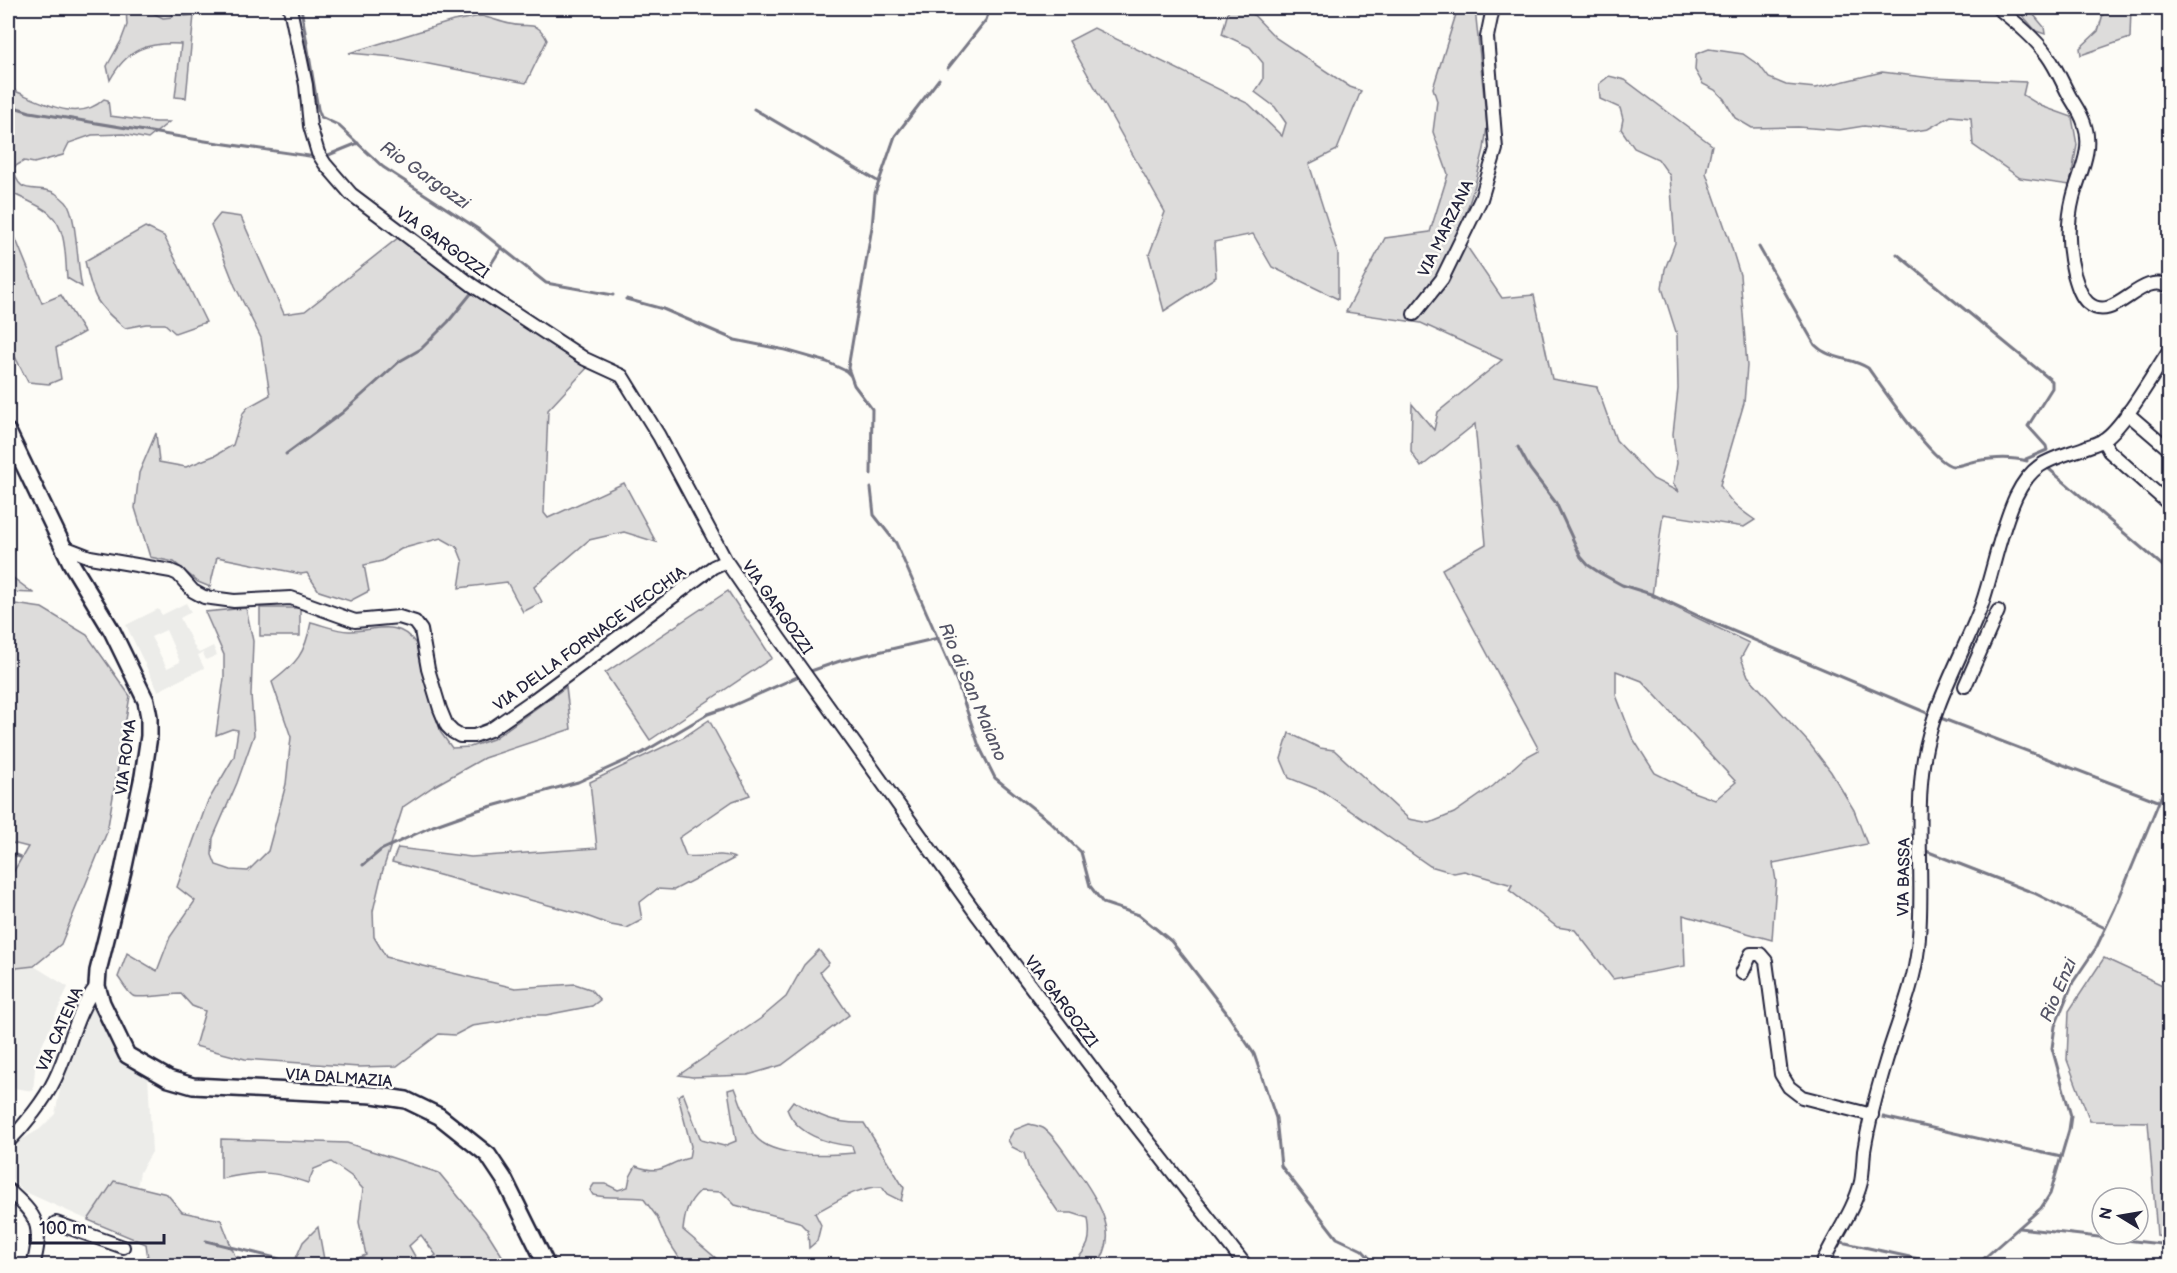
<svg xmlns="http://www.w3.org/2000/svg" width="2177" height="1273" viewBox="0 0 2177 1273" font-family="'Balsamiq Sans',sans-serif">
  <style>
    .built { fill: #ecece9; fill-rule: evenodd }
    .green { fill: #dddcdb; stroke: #807f8b; stroke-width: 1.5; fill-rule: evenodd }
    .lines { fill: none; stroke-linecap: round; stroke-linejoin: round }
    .stream { stroke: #787885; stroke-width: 3 }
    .minor-casing { stroke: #22223b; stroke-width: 16 }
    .major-casing { stroke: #22223b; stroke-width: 20 }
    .minor { stroke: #fdfcf7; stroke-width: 12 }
    .major { stroke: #fdfcf7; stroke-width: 15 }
    .labels { text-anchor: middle; stroke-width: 5; stroke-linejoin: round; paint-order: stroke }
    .street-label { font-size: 16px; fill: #22223b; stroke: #fdfcf7 }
    .water-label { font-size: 18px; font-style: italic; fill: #545466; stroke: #fdfcf7 }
  </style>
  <rect width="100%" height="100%" fill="#fdfcf7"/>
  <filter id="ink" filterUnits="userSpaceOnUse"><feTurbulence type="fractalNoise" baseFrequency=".0167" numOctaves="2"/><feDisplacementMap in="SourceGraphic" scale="12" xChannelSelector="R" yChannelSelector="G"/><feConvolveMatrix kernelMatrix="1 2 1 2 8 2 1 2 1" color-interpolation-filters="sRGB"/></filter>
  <g filter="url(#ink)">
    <!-- built -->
    <g class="built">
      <path d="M186,603l5,9 -11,6 16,32 3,3 14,-7 4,9 -11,5 -3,-7 -5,2 6,13 -46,23 -32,-66 32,-16 4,6zM166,630l14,32 -13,6 -16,-31z"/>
      <polygon points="34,966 68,987 36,1059 33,1091 8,1087 8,969"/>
      <polygon points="93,1007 127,1065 148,1075 152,1152 140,1172 137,1187 114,1182 88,1220 23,1191 10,1177 11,1155 16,1143 40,1129 55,1114 62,1080 89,1012"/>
    </g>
    <!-- green -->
    <g class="green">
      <path d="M126,8h17l20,10 9,-1 1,-9h12v8l9,-1 -8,83 -11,-1 6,-53c-34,-2 -54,5 -71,36l-3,-14 14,-25 6,-16z"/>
      <polygon points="1229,8 1247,8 1276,38 1350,87 1361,91 1337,150 1309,164 1338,254 1338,299 1272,267 1253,234 1214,242 1216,277 1164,311 1149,255 1165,212 1069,41 1094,28 1249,104 1282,136 1286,123 1275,107 1255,92 1263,80 1263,63 1250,47 1222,34"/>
      <path d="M1455,8h20l12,118 -3,23 -9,36 -16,50 43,63 32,-3 18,84 45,8 19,53 37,39 26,13 -6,-8 4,-21 -4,-29 5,-45 -1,-54 -15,-47 3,-19 10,-26 -5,-67 -12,-17 -24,-11 -13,-19 2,-10 -3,-11 -20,-9 -1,-15 10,-8 16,4 87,65 -6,28 23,66 11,36 7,91 -3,37 -24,82c9,16 20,25 35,35l-11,7 -81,-13 -11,82 97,47 -8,15 7,18 61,67 22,29 23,38 13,34 -94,19 3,18 -4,59 -89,-25 2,51 -72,13 -38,-49 -18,-3 -48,-37 3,-5 -48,-14 -10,2 -24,-7 -108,-75 -33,-13 -8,-19 8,-26 31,15 14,2 75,69 21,4 24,-10 39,-27 31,-28 15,-8 -97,-181 44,-25 -11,-120 -54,43 -10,-15 1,-48 22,26 4,-18 64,-52 -81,-37 -75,-11 39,-74 45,-6 18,-58 -15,-42 4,-31 -4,-13 24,-77zM1616,671l26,10 94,101 -21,18 -22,-8 -38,-19 -23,-36 -16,-42z"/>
      <polygon points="2016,8 2028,8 2044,27 2045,34 2036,31"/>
      <polygon points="2100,8 2131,8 2130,38 2081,55 2080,48 2098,31 2103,14"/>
      <path d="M481,16c10,2 19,6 29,8 18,5 26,-6 37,16l-21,43 -133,-26 -44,-4 104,-32z"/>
      <polygon points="1709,49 1743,54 1760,66 1769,78 1786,85 1816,88 1882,72 1932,78 2026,82 2023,95 2041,106 2072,117 2077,145 2070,185 2020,178 1973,145 1971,118 1951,116 1928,129 1909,132 1864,126 1839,130 1798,127 1752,128 1735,118 1724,99 1715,90 1703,84 1695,70 1696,54"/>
      <path d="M8,78l2,11c29,11 67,36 94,10l4,1 2,16 45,6h14l-21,17 -25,-5 -31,1 -23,8 -6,12 -29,8 -10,-2 -10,6c3,32 23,16 41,26 3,2 8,6 11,9 11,11 11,66 16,85l-15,-9c-2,-21 0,-49 -17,-64 -7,-8 -32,-17 -42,-23z"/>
      <polygon points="220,214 241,217 284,314 305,311 398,238 588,367 548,410 544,513 548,518 624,483 656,542 624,532 589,540 534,587 542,602 523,612 507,582 459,588 463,562 457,547 441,538 401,549 382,561 364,565 369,591 350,601 319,591 307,573 301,574 217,557 210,587 198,582 174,562 150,557 135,508 139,473 156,433 159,462 186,467 216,455 233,445 243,413 248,407 270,395 261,338 235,286 211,225"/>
      <polygon points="8,220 42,303 61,295 84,332 56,348 61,379 49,384 28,382 8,343"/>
      <path d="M145,227l19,9 42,86 -31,11 -10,-9h-19l-21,4c-29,-23 -32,-30 -40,-67z"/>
      <polygon points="8,574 33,593 8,592"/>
      <polygon points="728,591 772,658 650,740 605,673"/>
      <polygon points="8,603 42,608 87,635 130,696 107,832 61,944 34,966 8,969 8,881 28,847 8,842"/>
      <path d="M246,608l7,33 -2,54 3,40 -17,48 -24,55 -1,17 4,10 15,5 17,1 20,-20 18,-67 5,-47 -19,-55c25,-19 33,-28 39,-60 12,3 26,9 38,9 25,1 48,-14 67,13l25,89 11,15 18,-1 23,-8 73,-52 5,42 -87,29 -50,28 -31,21 -21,66 -9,38 1,26 12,20 129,31 60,-4 15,5 10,11 -8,6 -46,9h-24l-22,7 -28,4 -17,9 -16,-1 -42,32 -38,1 -114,-8 -50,-13 10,-35 -13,-5 -11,-12c-10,0 -42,5 -48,2 -6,-4 -11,-14 -15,-19l9,-24 30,18 13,-34 25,-36 -18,-14 30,-84 27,-46 4,-27 -6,-1 -16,6 8,-57v-23l-19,-43z"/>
      <rect x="260" y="608" width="40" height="28"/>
      <path d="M709,720l41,75 -17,6 -54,37 7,18c18,3 32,-5 49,2l-61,32 -17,-1 -18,14 3,17 -15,8 -16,-3 -30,-11 -189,-52 6,-14 73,9 126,-9 -7,-66 94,-45z"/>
      <polygon points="819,950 829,963 820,972 849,1015 782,1065 748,1075 692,1077 679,1075 760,1019 786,997 804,965"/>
      <polygon points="2104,958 2169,988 2169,1237 2157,1235 2148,1122 2090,1121 2067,1060 2069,1011"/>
      <path d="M735,1088c5,12 13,38 20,48 18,23 74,19 99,17l-2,-7c-25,-2 -56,-12 -65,-37l6,-8c26,15 41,23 71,22l40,65 -3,13 -14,-7 -5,-7c-24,-1 -46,15 -67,26l6,12 -4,16 -8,7 -1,-17 -9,-9 -64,-17 -13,-13 -22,-1c-13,12 -15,22 -17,39l41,35h-36l-8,-6 -15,-23 -8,-19 -14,-19c-19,-2 -31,1 -50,-3l-3,-5 4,-6h12l12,6 10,-3 2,-10 6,-11c28,10 27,-2 53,-8l2,-12 -13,-50 5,-3 18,47 23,6 12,-5 -8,-51z"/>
      <path d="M1029,1124c4,1 10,2 14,4 9,5 21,24 27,32 19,27 57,75 25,105h-22c15,-18 19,-23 15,-47l-16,-5h-13l-30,-44 -5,-16 -12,-6 -4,-7 6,-10z"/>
      <path d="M221,1139l126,4 92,30 47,57 22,35h-85l13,-10 -15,-20 -12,11 11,19h-127l10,-23 15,-15 7,38 17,-1 24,-9 -7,-33 4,-33 -12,-13 -20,-14 -17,7 -6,14c-38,-13 -48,-12 -87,-4z"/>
      <polygon points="114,1181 167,1194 182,1212 221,1220 235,1256 266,1265 188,1266 178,1264 149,1265 146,1244 88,1220"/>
    </g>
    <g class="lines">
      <!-- stream -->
      <g class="stream">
        <polyline points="301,8 318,109 321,117 338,125 383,167 478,229 546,283 613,295"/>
        <polyline points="948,68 986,20 990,8"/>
        <polyline points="8,105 30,112 205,141 316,157"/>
        <polyline points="754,109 879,182"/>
        <polyline points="326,156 358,143"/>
        <path d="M1759,247l56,98c15,15 36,12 53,23 13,18 67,98 85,98 8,0 16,-4 23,-5 16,-3 36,-4 51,0"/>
        <polyline points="1897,254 2052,381 2052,388 2028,426 2046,446 2047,450 2026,459"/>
        <polyline points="479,283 502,247"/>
        <polyline points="626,299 663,309 735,340 785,350 827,362 846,371 850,375"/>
        <polyline points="1518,447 1530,469 1556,503 1581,557 1588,565 1600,573 1622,585 1654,595 1707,620 1932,715"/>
        <polyline points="286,454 342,413 400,361 421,349 448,322 474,290"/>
        <polyline points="2049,469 2170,572"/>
        <polyline points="871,474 872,409 854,385 848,368 872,227 875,193 895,136 939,79"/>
        <polyline points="871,488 874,515 896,543 957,682 979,746 995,778 1049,821 1081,852 1090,886 1103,903 1139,915 1171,941 1186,960 1226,1012 1254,1054 1276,1118 1281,1166 1337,1238 1362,1250 1377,1266"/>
        <polyline points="808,672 840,661 938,638"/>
        <polyline points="1938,717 2158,801"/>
        <polyline points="1926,851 2034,893 2105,928"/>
        <polyline points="8,852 20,857"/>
        <polyline points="363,865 381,850 433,826 478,810 578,782 642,753 708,714 732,706 797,677"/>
        <polyline points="1883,1117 2061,1157"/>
        <polyline points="2019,1228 2170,1245"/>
        <polyline points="206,1241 276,1258 296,1266"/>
        <polyline points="1841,1242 1951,1266"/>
        <polyline points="1971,1266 1981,1261 2041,1208 2050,1194 2069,1130 2071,1116 2052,1048 2055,1026 2073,982 2096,948 2115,908 2170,775"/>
      </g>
      <defs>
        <g id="minor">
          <polyline points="290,8 306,85 310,126 318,153 325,164 351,194 472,285 585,359 622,376 659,436 726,561 779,638 978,916 1113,1096 1246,1266"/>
          <path d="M1998,8c17,14 36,29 49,47 9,12 15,27 22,40 5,9 12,18 15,28 10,26 -5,50 -11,75 -6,24 -5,52 1,76 3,10 6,22 14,29 27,23 52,-34 82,-16"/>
          <polyline points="1414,314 1442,279 1481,199 1496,149 1487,37 1493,8"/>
          <polyline points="2127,413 2170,450"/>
          <polyline points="2103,440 2109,451 2170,505"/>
          <polyline points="64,547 90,557 171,571 178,574 193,591 204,597 234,601 291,598 355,621 399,617 415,622 421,630 428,669 440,709 447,726 453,732 460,736 474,736 490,730 535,699 713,567 726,561"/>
          <polyline points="1965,686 1998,611"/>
          <polyline points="1742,973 1751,954 1760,954 1766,961 1781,1074 1789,1087 1802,1097 1872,1115"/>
          <path d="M8,1142c16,-16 37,-42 47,-63 15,-30 20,-67 42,-93"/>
          <path d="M8,1190c29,26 36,35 25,76"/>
          <polyline points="56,1223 123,1247"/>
          <path d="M1821,1266c12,-28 33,-55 40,-84 2,-10 2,-20 3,-31 5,-30 13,-60 22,-90 11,-37 28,-75 32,-113 7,-63 -4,-128 6,-190 9,-55 39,-103 58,-154 12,-36 18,-73 34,-108 17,-35 34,-36 68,-48 6,-3 14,-4 19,-8 20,-12 52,-69 67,-91"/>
        </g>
        <polyline id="major" points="8,432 71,563 112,631 146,701 149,717 149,736 143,776 123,871 98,971 97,986 102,1003 127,1055 169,1079 193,1086 373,1095 406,1100 439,1116 488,1155 504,1179 547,1266"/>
      </defs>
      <!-- minor casing -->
      <use href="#minor" class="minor-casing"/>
      <!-- major casing -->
      <use href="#major" class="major-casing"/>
      <!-- minor -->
      <use href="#minor" class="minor"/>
      <!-- major -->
      <use href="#major" class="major"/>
    </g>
  </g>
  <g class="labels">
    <!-- street labels -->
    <g class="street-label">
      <text transform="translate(1445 228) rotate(-64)" y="6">VIA MARZANA</text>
      <text transform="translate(443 242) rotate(36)" y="6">VIA GARGOZZI</text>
      <text transform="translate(778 607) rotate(55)" y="6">VIA GARGOZZI</text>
      <text transform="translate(589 638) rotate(-36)" y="6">VIA DELLA FORNACE VECCHIA</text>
      <text transform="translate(125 757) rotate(-83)" y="6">VIA ROMA</text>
      <text transform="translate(1903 877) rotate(-89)" y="6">VIA BASSA</text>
      <text transform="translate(1062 1001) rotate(53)" y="6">VIA GARGOZZI</text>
      <text transform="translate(59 1029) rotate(-66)" y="6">VIA CATENA</text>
      <text transform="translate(339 1077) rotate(4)" y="6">VIA DALMAZIA</text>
    </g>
    <!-- water labels -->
    <g class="water-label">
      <text transform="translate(425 175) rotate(35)" y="6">Rio Gargozzi</text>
      <text transform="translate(973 692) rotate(67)" y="6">Rio di San Maiano</text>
      <text transform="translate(2058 990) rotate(-67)" y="6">Rio Enzi</text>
    </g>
  </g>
  <!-- margin -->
  <rect width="2177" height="1273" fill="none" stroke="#fdfcf7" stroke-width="30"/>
  <rect x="15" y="15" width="2147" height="1243" fill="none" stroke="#22223b" stroke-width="2" filter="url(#ink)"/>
  <!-- north arrow -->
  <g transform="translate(2120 1216) rotate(281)"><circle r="28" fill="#fdfcf7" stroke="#a5a5ac" stroke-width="1.5"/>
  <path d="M0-4.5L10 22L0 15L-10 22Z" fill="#22223b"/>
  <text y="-9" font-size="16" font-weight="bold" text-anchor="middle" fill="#22223b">N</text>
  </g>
  <!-- scale -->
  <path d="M30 1234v9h134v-9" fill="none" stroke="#22223b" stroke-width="3"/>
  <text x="39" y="1234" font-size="18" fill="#22223b" stroke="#fdfcf7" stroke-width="4.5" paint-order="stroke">100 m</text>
</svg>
